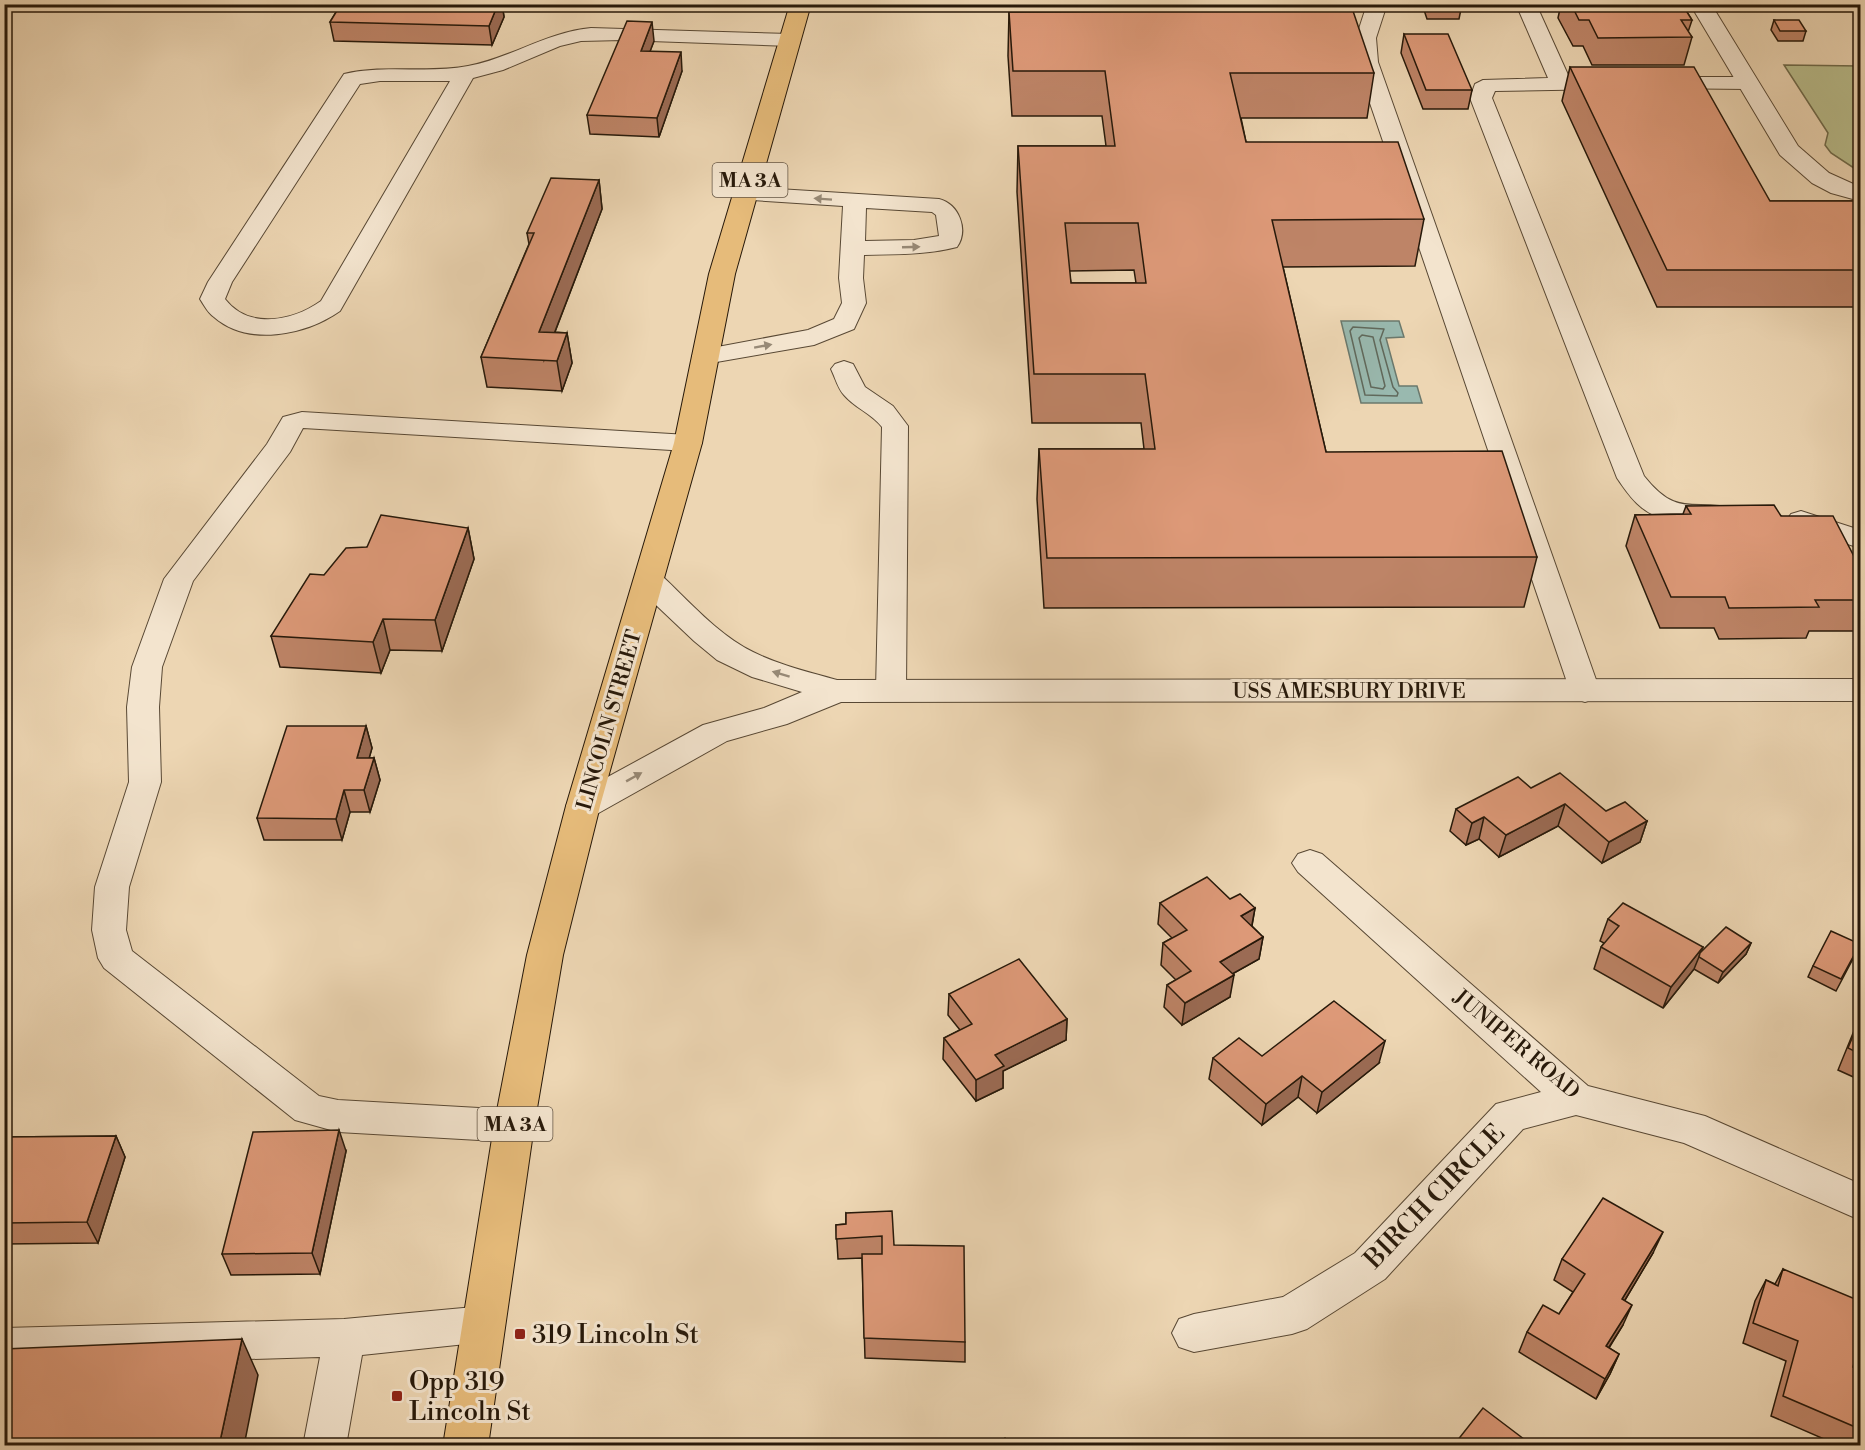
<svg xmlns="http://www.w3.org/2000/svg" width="1865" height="1450" viewBox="0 0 1865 1450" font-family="'Libre Bodoni',serif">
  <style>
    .green { fill: #b9bd8c; stroke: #706b4b; stroke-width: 1.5 }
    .water { fill: #99b9af; stroke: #6b796d; stroke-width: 1.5 }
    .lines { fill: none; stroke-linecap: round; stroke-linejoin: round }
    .shore { stroke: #60695c; stroke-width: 1.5 }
    .service-casing { stroke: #584834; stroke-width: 2 }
    .minor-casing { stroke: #584834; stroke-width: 2 }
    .primary-casing { stroke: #27190a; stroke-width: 2 }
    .service { fill: #f3e4ce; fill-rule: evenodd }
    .minor { fill: #f3e4ce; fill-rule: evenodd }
    .primary { fill: #e6bb7a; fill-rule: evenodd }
    .wall { fill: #be8467; stroke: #27190a; stroke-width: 1.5; fill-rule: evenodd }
    .shaded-wall { fill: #9b6b54; stroke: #27190a; stroke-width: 1.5 }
    .building { fill: #dd9978; stroke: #27190a; stroke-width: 1.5; fill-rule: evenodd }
    .oneway { fill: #978976 }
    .poi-dot { fill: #8f2418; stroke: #f3e4ce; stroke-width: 2 }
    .labels { text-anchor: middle; stroke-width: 6; stroke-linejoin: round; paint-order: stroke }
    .shield { fill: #f3e4ce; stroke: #645645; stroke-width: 1.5 }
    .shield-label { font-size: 20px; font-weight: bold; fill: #27190a }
    .street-label { font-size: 21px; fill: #27190a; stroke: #f3e4ce }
    .near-street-label { font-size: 26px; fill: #27190a; stroke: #f3e4ce }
    .near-poi-label { font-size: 26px; fill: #27190a; stroke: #f3e4ce; text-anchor: start }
  </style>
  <rect width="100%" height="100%" fill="#edd6b3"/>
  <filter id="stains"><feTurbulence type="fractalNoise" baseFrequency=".00333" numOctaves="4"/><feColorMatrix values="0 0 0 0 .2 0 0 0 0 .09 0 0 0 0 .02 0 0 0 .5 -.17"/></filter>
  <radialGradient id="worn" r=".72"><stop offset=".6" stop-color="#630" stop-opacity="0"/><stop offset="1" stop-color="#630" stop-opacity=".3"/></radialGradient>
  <!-- green -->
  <polygon class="green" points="1784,65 1860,66 1860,172 1831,153 1825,145 1828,133"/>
  <!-- water -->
  <polygon class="water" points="1341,321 1399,321 1404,337 1386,338 1399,386 1417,386 1422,403 1361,403"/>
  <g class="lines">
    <!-- shore -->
    <g class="shore">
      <polygon points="1353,327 1384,329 1380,340 1393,387 1398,393 1397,396 1365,395 1350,331"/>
      <polygon points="1362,335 1373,337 1385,386 1383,389 1371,387 1359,338"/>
    </g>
    <defs>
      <g id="service">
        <polygon points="1367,4 1387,4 1376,38 1378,62 1600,691 1596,698 1585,702 1574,698 1570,691 1356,62 1356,38"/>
        <path d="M1516,4h20l33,73 47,1 3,5 -3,5 -8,1 -113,2 -3,7 152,378c34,43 49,22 91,33l4,6 -4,6c-28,8 -71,5 -94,-14 -10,-8 -17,-19 -24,-29l-147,-380 5,-14 8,-4 65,-2z"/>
        <path d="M591,28l199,6 7,2 3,4 -3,4 -7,2 -168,-6 -41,1 -21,5 -57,24 -30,8 -133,233c-34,24 -92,36 -126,6 -6,-4 -10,-12 -14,-18l8,-17 136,-208c42,-10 83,0 124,-8 43,-8 79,-34 123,-38zM380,81h70l-129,220c-28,20 -72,29 -96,-2l7,-17 128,-198z"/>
        <polygon points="1661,77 1747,77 1755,78 1758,83 1755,88 1747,89 1653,88 1650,83 1653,78"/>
        <path d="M745,187l194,12c20,5 30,31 18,48 -30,8 -61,7 -93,8l-1,23 3,25 -12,26 -40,16 -109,19 -9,-3 -4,-5 4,-5 112,-21 26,-11 8,-16 -3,-25 4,-72 -106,-7 -4,-5 4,-5zM866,208l66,4 4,3 3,21 -25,4 -49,1z"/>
        <path d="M844,361l9,3 12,23 28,19 15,20 -2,264 -4,7 -11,4 -11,-4 -4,-7 6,-263c-11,-14 -27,-19 -38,-32 -6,-6 -9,-18 -13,-26l4,-5z"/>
        <polygon points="302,412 688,435 698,437 702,443 698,449 688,451 303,428 290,452 193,581 162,667 159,707 161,782 129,887 126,930 132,951 319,1096 338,1100 514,1110 527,1115 533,1126 527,1137 514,1142 338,1132 295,1120 104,968 98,958 92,930 95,887 129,782 127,707 132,667 164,579 267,444 283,417"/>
        <polygon points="1801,511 1860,530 1860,548 1791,526 1787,520 1791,514"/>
        <polygon points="485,1306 499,1311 505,1324 499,1337 485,1342 362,1355 346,1446 303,1446 320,1357 4,1366 4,1328 344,1319"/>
      </g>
      <g id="minor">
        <polygon points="1690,4 1711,4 1798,146 1829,173 1860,187 1860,201 1831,193 1812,183 1780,155"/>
        <path d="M649,571l11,3c29,27 57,60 93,78 26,13 56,20 84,28l1023,-1v22l-1019,1 -54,22 -60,17 -132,74 -12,3 -12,-3 -5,-9 5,-9 132,-72 61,-17 38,-16 -50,-15 -35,-17 -23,-19 -56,-53 -4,-7 4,-7z"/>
        <polygon points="1310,850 1322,854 1588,1086 1705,1116 1860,1184 1860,1220 1684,1143 1576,1115 1523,1129 1385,1279 1307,1329 1292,1334 1194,1352 1179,1347 1172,1333 1179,1319 1194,1314 1283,1297 1355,1253 1496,1104 1541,1092 1298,872 1292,863 1298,854"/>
      </g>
      <polygon id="primary" points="790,4 811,4 735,274 702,443 600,806 563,955 534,1126 488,1446 443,1446 494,1126 527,955 566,806 674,443 709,274"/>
    </defs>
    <!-- service casing -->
    <use href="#service" class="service-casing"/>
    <!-- minor casing -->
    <use href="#minor" class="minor-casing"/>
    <!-- primary casing -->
    <use href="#primary" class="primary-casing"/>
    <!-- service -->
    <use href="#service" class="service"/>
    <!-- minor -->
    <use href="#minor" class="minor"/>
    <!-- primary -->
    <use href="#primary" class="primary"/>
  </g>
  <!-- wall -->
  <g class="wall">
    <polygon points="341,4 502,4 504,17 492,45 334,41 330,22"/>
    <path d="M1103,4h231v7l40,62 -7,45h-126l5,24 178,77 -9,47 -132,1 43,185 211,105 -13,50 -480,1 -7,-109 2,-50h105l-3,-26h-109l-15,-231 1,-46h88l-4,-30h-90l-4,-60 1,-44h95zM1134,270l2,13h-65l-2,-12z"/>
    <polygon points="1422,4 1459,4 1461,9 1459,19 1427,19"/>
    <polygon points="1561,4 1682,4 1692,20 1688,32 1692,37 1684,65 1592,65 1583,46 1573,46 1558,18"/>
    <polygon points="1750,4 1779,4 1750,5"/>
    <polygon points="1774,20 1806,31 1803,41 1778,41 1771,30"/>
    <polygon points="1404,34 1472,90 1468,109 1423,109 1401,53"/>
    <polygon points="654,41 650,51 682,71 659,137 590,134 587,115"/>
    <polygon points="1570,67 1770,201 1860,201 1860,307 1657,307 1562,101"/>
    <polygon points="599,180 602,209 555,332 567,333 572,363 562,391 487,387 481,357 529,244 527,233"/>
    <polygon points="1686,506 1781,516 1860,568 1860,631 1809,631 1806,638 1719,639 1714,628 1660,628 1626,546 1635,515 1683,514"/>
    <polygon points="468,528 474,559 442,651 390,650 381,673 280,667 271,636 324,575 367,547"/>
    <polygon points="366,726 372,748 369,758 374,758 380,780 370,812 350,812 342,840 264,840 257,818"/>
    <polygon points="1531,788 1606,811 1647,821 1640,842 1602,863 1558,826 1499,857 1479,839 1466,845 1450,831 1456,809"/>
    <polygon points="1230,899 1255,908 1252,926 1263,937 1259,959 1232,974 1230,997 1182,1025 1164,1007 1167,985 1176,980 1161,965 1163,943 1172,938 1158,924 1160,903"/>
    <polygon points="1608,919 1703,947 1700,953 1751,943 1746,954 1718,983 1694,969 1663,1008 1594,969 1601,947 1604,943 1600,941"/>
    <polygon points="1855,955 1836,991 1808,977 1813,966"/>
    <polygon points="949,994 1067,1019 1066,1040 1003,1071 1003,1088 976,1101 943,1059 944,1038 960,1030 948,1015"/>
    <polygon points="1860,1016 1860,1080 1838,1070"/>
    <polygon points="1262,1056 1379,1063 1317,1113 1298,1097 1262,1125 1209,1079 1213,1058"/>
    <polygon points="116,1136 125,1157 98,1243 4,1244 4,1137"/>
    <polygon points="346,1151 320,1274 231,1275 222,1254"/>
    <polygon points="846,1213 894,1245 965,1342 965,1362 865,1358 862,1258 838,1259 836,1225 846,1224"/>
    <polygon points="1653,1253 1625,1300 1623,1325 1609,1348 1619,1354 1610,1374 1596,1399 1519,1352 1527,1332 1559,1314 1573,1292 1554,1280 1562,1259"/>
    <polygon points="1783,1269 1853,1367 1860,1370 1860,1446 1840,1446 1771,1416 1786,1361 1743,1343 1755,1301 1766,1280 1775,1284"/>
  </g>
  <!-- shaded-wall -->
  <g class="shaded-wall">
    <polygon points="498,4 502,4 504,17 492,45 489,26"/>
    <polygon points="652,22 654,41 643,70 641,51"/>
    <polygon points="681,52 682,71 659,137 657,118"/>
    <polygon points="599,180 602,209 544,360 539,332"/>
    <polygon points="567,333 572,363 562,391 557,361"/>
    <polygon points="468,528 474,559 442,651 435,620"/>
    <polygon points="383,619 390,650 381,673 373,642"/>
    <polygon points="366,726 372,748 363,780 357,758"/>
    <polygon points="374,758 380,780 370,812 364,790"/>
    <polygon points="344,790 350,812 342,840 336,819"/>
    <polygon points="1565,804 1558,826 1499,857 1506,835"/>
    <polygon points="1484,817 1479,839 1466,845 1472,823"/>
    <polygon points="1647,821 1640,842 1602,863 1609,842"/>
    <polygon points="1255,908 1251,930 1241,916"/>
    <polygon points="1263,937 1259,959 1216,983 1220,962"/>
    <polygon points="1751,943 1746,954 1718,983 1723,972"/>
    <polygon points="1703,947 1694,969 1663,1008 1671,987"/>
    <polygon points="1234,975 1230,997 1182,1025 1185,1003"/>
    <polygon points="1067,1019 1066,1040 1003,1071 1003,1088 976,1101 976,1080 995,1055"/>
    <polygon points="1385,1041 1379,1063 1317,1113 1322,1092"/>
    <polygon points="1302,1076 1298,1097 1262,1125 1266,1104"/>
    <polygon points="339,1130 346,1151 320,1274 312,1253"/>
    <polygon points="116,1136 125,1157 98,1243 87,1222"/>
    <polygon points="1663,1232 1653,1253 1613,1320 1622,1299"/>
    <polygon points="1632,1305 1623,1325 1597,1366 1606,1346"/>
    <polygon points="242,1339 258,1375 244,1446 219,1446"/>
    <polygon points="1619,1354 1610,1374 1596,1399 1605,1379"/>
  </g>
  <!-- building -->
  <g class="building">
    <polygon points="341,4 498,4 489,26 330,22"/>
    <polygon points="1107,4 1334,4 1334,8 1107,5"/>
    <polygon points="1427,4 1459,4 1461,9 1429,9"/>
    <polygon points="1571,4 1682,4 1692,20 1681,20 1692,37 1598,38 1589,20 1579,20"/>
    <path d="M1353,11l21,62h-144l16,69h152l26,77 -152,1 54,232 176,-1 35,106 -490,1 -8,-109h116l-10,-75h-111l-16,-228h97l-10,-75h-92l-4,-59zM1065,223h73l8,60h-75z"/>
    <polygon points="1774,20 1799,20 1806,31 1780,31"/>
    <polygon points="627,21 652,22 641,51 681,52 657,118 587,115"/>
    <polygon points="1404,34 1448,34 1472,90 1426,90"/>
    <polygon points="1570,67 1694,67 1770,201 1860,201 1860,270 1667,270"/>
    <polygon points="551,178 599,180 539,332 567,333 557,361 481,357 534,233 527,233"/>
    <polygon points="1774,505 1781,516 1833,516 1860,568 1860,600 1815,600 1819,607 1729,608 1725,597 1671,597 1635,515 1691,514 1686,506"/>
    <polygon points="381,515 468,528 435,620 383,619 373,642 271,636 310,574 324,575 346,548 367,547"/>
    <polygon points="287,726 366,726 357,758 374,758 364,790 344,790 336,819 257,818"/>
    <polygon points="1560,773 1606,811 1625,802 1647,821 1609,842 1565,804 1506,835 1484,817 1472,823 1456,809 1518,777 1531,788"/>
    <polygon points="1207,877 1230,899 1240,894 1255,908 1241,916 1263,937 1220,962 1234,975 1185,1003 1167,985 1191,971 1163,943 1187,930 1160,903"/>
    <polygon points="1623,903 1703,947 1671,987 1601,947 1619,926 1608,919"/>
    <polygon points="1726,927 1751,943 1723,972 1699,957 1700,953"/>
    <polygon points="1831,931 1860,944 1841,979 1813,966"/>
    <polygon points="1019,959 1067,1019 995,1055 1004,1066 976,1080 944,1038 972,1024 949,994"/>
    <polygon points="1334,1001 1385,1041 1322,1092 1302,1076 1266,1104 1213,1058 1239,1038 1262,1056"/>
    <polygon points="1860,1019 1860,1054 1848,1048"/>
    <polygon points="339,1130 312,1253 222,1254 253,1132"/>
    <polygon points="116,1136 87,1222 4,1223 4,1137"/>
    <polygon points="1603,1198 1663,1232 1622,1299 1632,1305 1606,1346 1619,1354 1605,1379 1527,1332 1543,1305 1559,1314 1585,1274 1562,1259"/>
    <polygon points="892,1211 894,1245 964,1246 965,1342 864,1338 862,1254 882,1254 882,1236 836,1239 836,1225 846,1224 846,1213"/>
    <polygon points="1783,1269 1860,1301 1860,1339 1853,1367 1860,1370 1860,1429 1783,1396 1798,1341 1753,1323 1766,1280 1778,1286"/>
    <polygon points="242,1339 219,1446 4,1446 4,1349"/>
    <polygon points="1483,1408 1533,1446 1453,1446"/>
    <polygon points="1005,1438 1013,1446 998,1446"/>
  </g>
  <!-- one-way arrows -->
  <defs><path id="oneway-solid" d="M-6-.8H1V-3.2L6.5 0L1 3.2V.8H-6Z" transform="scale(1.5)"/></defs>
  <g class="oneway">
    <use href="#oneway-solid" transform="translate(823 199) rotate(-176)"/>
    <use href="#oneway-solid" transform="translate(911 247) rotate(-2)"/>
    <use href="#oneway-solid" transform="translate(763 346) rotate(-10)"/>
    <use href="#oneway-solid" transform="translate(781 674) rotate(-163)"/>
    <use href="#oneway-solid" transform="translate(634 777) rotate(-29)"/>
  </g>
  <!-- markers -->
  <g class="poi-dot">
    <rect x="514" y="1328" width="12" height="12" rx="3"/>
    <rect x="391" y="1390" width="12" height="12" rx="3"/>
  </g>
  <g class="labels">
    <!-- shield labels -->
    <g class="shield">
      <rect x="712.5" y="163" width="75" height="34" rx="4.5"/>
      <rect x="477.5" y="1107" width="75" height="34" rx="4.5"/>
    </g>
    <g class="shield-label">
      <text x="750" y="187">MA 3A</text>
      <text x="515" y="1131">MA 3A</text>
    </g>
    <!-- street labels -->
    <g class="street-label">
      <text x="1349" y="698">USS AMESBURY DRIVE</text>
      <text transform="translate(609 720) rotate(-74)" y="7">LINCOLN STREET</text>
      <text transform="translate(1517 1044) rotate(40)" y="7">JUNIPER ROAD</text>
    </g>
    <!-- near-street labels -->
    <g class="near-street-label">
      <text transform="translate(1434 1196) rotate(-46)" y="9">BIRCH CIRCLE</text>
    </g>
    <!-- near-poi labels -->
    <g class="near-poi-label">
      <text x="532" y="1343">319 Lincoln St</text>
      <text x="409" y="1390">Opp 319<tspan x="409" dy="30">Lincoln St</tspan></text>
    </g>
  </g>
  <!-- margin -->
  <rect width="1865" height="1450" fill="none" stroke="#edd6b3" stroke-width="24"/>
  <rect x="6" y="6" width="1853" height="1438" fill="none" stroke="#27190a" stroke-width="3"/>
  <rect x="12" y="12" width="1841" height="1426" fill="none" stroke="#27190a" stroke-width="1.5"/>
  <rect width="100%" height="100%" filter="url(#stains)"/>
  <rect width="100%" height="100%" fill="url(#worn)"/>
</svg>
